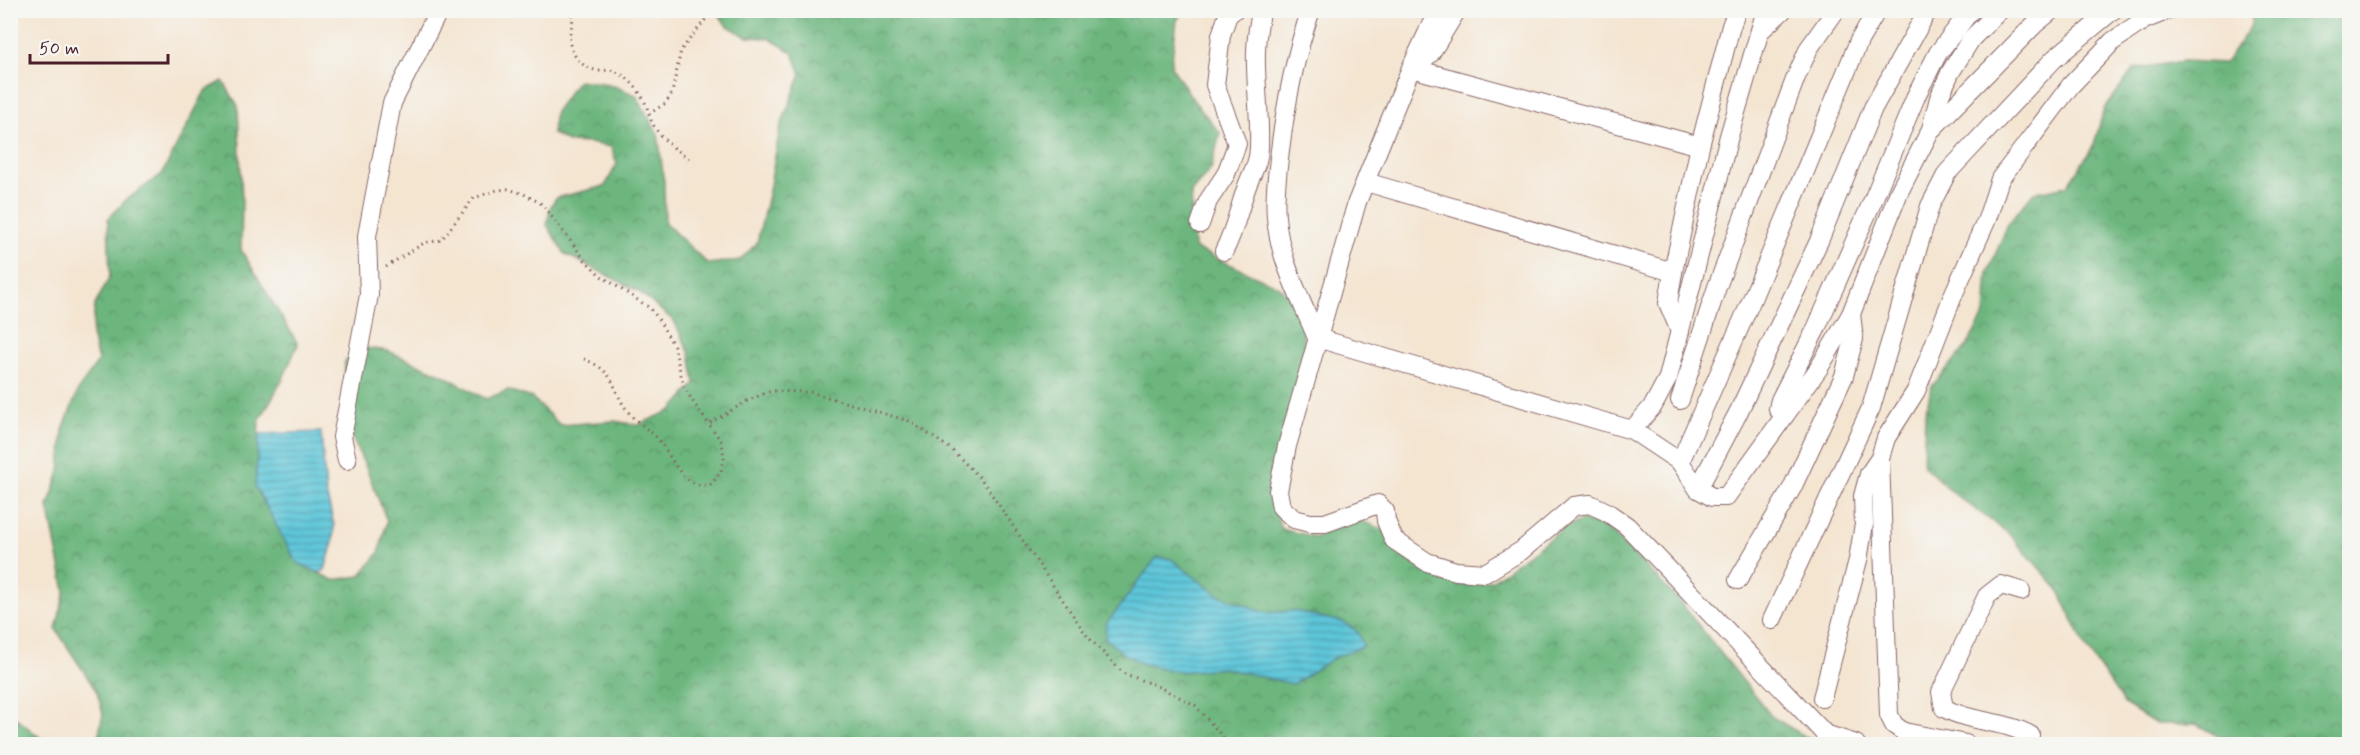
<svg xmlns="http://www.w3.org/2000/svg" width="2360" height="755" viewBox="0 0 2360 755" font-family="Mynerve,sans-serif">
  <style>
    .forest { fill: url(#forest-crowns); stroke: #5b6a54; stroke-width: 1.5 }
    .water { fill: url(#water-rules); stroke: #547282; stroke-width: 1.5 }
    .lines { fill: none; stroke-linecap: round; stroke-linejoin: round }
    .minor-casing { stroke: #866465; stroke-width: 20 }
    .path { stroke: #866465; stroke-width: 3; stroke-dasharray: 1.5 4.5; stroke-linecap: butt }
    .minor { stroke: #fff; stroke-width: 18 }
  </style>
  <defs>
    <pattern id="forest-crowns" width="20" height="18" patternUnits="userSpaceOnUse" patternTransform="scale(1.5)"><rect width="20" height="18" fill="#6cb67e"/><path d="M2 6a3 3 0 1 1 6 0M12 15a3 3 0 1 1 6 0" fill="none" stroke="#5b9367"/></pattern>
    <pattern id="water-rules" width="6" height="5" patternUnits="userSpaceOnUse" patternTransform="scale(1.5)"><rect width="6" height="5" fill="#5dc6d9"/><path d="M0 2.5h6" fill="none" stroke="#4fa0b0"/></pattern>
  </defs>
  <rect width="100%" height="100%" fill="#f6f6f2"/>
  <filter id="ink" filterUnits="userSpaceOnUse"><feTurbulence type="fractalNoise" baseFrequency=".0167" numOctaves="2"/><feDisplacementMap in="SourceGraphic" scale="12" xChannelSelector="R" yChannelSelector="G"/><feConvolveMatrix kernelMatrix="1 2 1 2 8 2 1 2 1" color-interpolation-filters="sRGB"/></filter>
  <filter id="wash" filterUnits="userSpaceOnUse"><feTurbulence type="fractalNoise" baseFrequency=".008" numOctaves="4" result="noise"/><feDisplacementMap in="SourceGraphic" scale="24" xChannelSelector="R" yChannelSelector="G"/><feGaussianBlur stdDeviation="1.35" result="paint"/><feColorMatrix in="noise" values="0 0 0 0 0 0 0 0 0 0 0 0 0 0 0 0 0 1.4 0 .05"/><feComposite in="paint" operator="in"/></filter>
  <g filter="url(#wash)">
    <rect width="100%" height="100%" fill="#f4e5d1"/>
    <!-- forest -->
    <g class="forest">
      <polygon points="2254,10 2349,11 2349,744 2229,744 2225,740 2196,724 2156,724 2124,704 2085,646 2058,589 2008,533 1954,494 1923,465 1925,414 1932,386 1966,347 1985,314 1988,272 2008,224 2033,193 2067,186 2094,145 2104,109 2134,69 2183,61 2225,63 2250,28"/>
      <polygon points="717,11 1184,11 1177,20 1171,66 1194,101 1220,133 1211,169 1191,192 1194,248 1280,287 1299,308 1305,349 1269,491 1281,529 1316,537 1347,523 1361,521 1386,530 1398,550 1415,565 1442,581 1473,585 1493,580 1565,527 1583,520 1609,529 1680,602 1772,717 1818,744 92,744 97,742 103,714 97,692 56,629 65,591 48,506 60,472 63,430 79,388 98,362 92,334 95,305 110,276 108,219 126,200 162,174 205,91 223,81 238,106 242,201 241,250 298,344 282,381 259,421 256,486 296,562 333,580 360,576 379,553 387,521 367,470 344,420 345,361 360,347 388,351 443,375 486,399 508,390 532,398 560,425 614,421 638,425 672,410 695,384 690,354 674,321 638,291 565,254 547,225 550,208 556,198 605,186 617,164 611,147 590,143 568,142 552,133 555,112 578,80 609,84 636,95 658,134 664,182 665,223 708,264 740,260 757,243 769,191 780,128 801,74 793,53 769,38 747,37 726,25"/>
      <polygon points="10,714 11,714 48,744 11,744"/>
    </g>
    <!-- water -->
    <g class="water">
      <polygon points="321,432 326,493 334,525 333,542 325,570 319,573 296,562 255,486 259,434"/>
      <polygon points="1157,557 1171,559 1217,594 1266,613 1294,611 1343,622 1357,631 1364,646 1334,658 1293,684 1223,668 1180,672 1143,664 1122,653 1105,638 1106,624"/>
    </g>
  </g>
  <g filter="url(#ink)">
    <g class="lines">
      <defs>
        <g id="minor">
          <path d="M1311,10c-17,47 -26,98 -32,148 -2,19 -5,39 -3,59 3,42 25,82 41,121"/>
          <polyline points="1438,10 1411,68 1357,202 1287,446 1278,491 1281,507 1294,519 1310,523 1325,523 1378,504 1385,511 1386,521 1394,540 1427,562 1456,571 1485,573 1521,551 1574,506 1590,504 1607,512 1627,526 1825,734 1856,744"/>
          <polyline points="1760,31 1783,10"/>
          <polyline points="1420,62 1430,54 1457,10"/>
          <polyline points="1411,68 1700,146"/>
          <polyline points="1933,128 2035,24 2052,10"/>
          <polyline points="1366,182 1673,272"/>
          <polyline points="1200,224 1208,201 1226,174 1237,144 1215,85 1221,35 1228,15 1234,10"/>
          <path d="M1224,251c11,-21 15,-43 23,-65 5,-14 12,-23 12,-39 2,-46 -10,-92 3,-137"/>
          <polyline points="1680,331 1668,303 1673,272 1700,146 1731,26 1737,10"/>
          <polyline points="1317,338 1632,430 1680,462 1698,489 1712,497 1726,497 1819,368 1851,314 1899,192 1931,129 1939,98 1950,73 1971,39 2000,10"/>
          <polyline points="1680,400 1717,287 1796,77 1809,48 1836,10"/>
          <polyline points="1785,415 1778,409 1780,400 1815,331 1873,200 1917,94 1938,53 1971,10"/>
          <polyline points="1632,430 1653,406 1668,378 1729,136 1766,10"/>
          <polyline points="347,460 342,437 369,295 367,236 392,103 439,10"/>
          <polyline points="1680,462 1752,299 1859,41 1877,10"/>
          <polyline points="1698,489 1738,413 1819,241 1873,108 1928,10"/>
          <polyline points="1738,580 1792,488 1844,376 1854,339 1851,314"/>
          <path d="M2021,591l-20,-6 -14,11 -46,96 3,16c27,15 59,12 86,27l-2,9"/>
          <polyline points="1772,620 1871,408 1930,206 1947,173 2054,59 2113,10"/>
          <polyline points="1822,698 1858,560 1864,524 1863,496 1869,474 1880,458"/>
          <polyline points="1966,744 1904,732 1894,725 1889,715 1880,458 1886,438 1916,391 1954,293 1987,219 2000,179 2071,85 2113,41 2144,20 2169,10"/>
        </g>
      </defs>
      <!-- minor casing -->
      <use href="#minor" class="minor-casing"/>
      <!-- path -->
      <g class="path">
        <path d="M568,10l5,6c0,9 -5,20 -3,28 4,15 14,25 30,27 5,0 9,-2 14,0 17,6 31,26 35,43l17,-11 6,-10 9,-43 32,-40"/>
        <path d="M649,114c7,23 23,32 41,46"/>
        <path d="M386,267l38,-24 17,-3 33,-42 23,-8 11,-1 16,5 18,10 43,56 16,16 49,32 7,9 17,29 10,41 11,18 27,37 2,16 -3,13 -9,13c-30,8 -39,-28 -55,-46 -8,-9 -20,-15 -28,-25 -19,-24 -10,-40 -45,-54"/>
        <polyline points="710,423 749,400 771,391 810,392 909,421 951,449 982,480 1087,636 1123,673 1159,687 1195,705 1229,744"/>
      </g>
      <!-- minor -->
      <use href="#minor" class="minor"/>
    </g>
  </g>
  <!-- margin -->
  <rect width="2360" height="755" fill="none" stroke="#f6f6f2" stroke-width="36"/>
  <!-- scale -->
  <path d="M30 54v9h138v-9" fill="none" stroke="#4a1f2b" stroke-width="3"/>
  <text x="39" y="54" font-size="18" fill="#4a1f2b" stroke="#f6f6f2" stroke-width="4.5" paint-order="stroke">50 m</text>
</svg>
